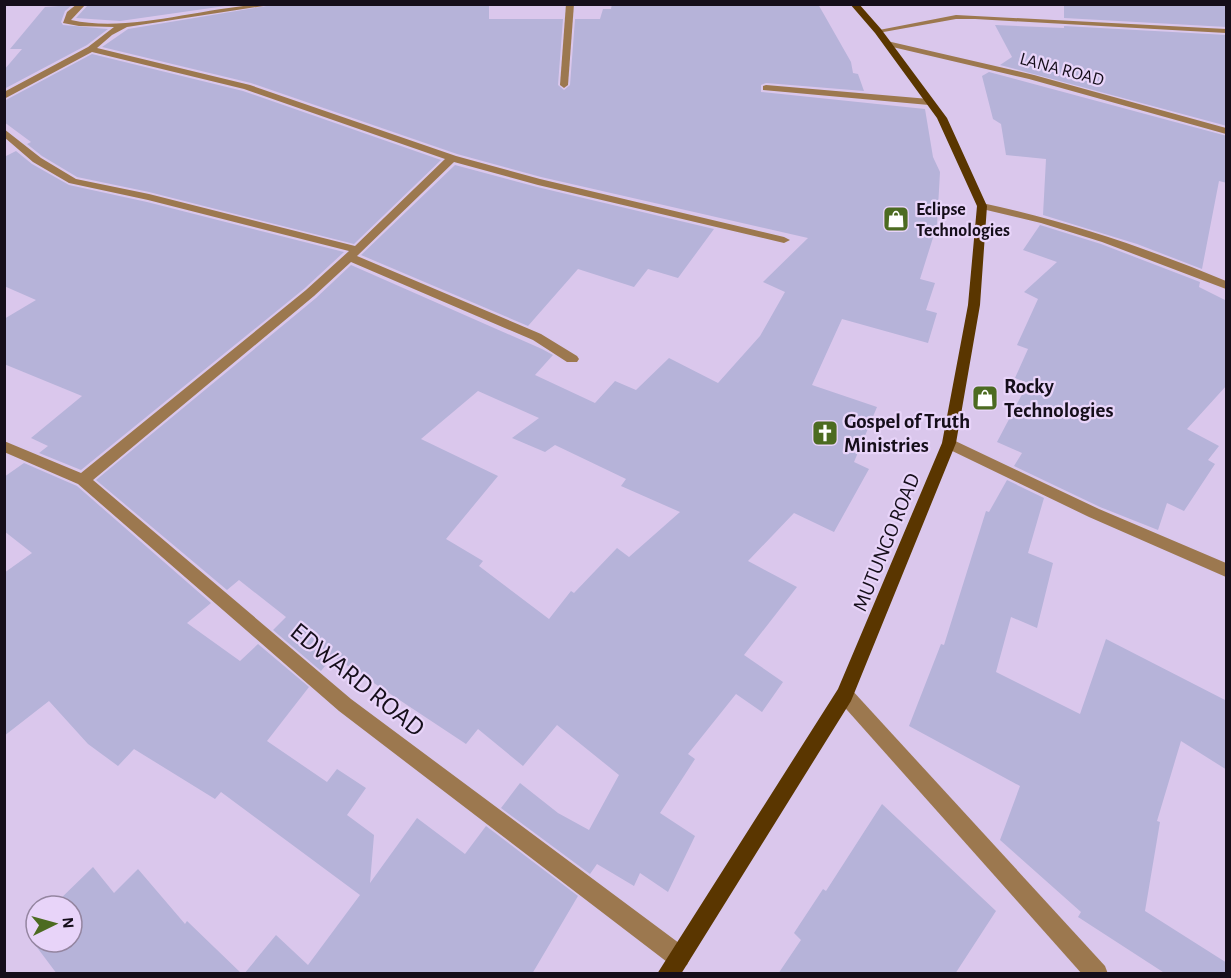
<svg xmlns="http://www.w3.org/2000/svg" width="1231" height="978" viewBox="0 0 1231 978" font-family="'Alegreya Sans',sans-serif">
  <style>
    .building { fill: #b6b3d9; fill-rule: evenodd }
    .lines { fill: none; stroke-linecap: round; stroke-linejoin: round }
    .minor { fill: #9c784f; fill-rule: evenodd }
    .major { fill: #5a3600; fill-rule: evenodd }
    .labels { text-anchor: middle; stroke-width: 4.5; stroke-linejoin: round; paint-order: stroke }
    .far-street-label { font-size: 18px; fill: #150e1a; stroke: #e8d4f9 }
    .far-poi-label { font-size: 18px; font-weight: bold; fill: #150e1a; stroke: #e8d4f9; text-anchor: start }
    .poi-label { font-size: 21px; font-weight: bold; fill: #150e1a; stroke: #e8d4f9; text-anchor: start }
    .street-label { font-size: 21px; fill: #150e1a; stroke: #e8d4f9 }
    .near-street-label { font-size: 26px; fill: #150e1a; stroke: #e8d4f9 }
  </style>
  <rect width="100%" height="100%" fill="#dac7ec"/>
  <!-- building -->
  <g class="building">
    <polygon points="92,4 239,4 120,21 76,18 88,5"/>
    <path d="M278,4h211v15h74l-5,66 6,5 6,-5 5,-66h25l3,-10h8l1,-5h206l33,58 2,11 5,1 6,17 -98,-8 -5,2v7l164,17 8,48 7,15 -3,53 -17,54 15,4 -9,27 11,3 -9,30 -86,-24 -30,66 65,22 -23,55 15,7 -35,63 -40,-19 -46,48 49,26 -53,68 39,27 -21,30 -26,-18 -48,60 7,5 -35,54 35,23 -27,56 -28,-19 -6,13 -37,-22 -7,10 -89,-66 19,-25 38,30 31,17 30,-55 -62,-50 -34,41 -45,-37 -12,15 -133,-88 -12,15 -48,-41 13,-13 -47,-37 -12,10 -131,-110 220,-182 35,-33 191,84 11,6 -18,20 60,28 20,-22 21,9 33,-32 49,25 42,-47 25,-44 -22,-10 45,-44 -267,-61 -84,-23 -206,-71 -149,-36 26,-18zM478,391l61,27 -27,20 33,14 10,-7 71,34 -5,7 59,26 -51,45 -12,-9 -43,45 -3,-2 -22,28 -70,-53 4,-5 -37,-22 52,-63 -77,-37z"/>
    <polygon points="1064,4 1227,4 1227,27 1064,18"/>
    <polygon points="72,5 65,11 61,22 63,25 108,29 87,45 4,89 4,70 22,49 10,49 45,7"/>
    <polygon points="995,25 1064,28 1064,26 1227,35 1227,126 1000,65 1012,57"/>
    <polygon points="92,54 243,91 441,160 354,244 149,192 77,177 42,156 27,144 31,142 4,122 4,101"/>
    <polygon points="989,72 1227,136 1227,183 1219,181 1202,269 1137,244 1043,215 1046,159 1006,155 1001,124 993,119 982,76"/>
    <polygon points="16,151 32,164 69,185 147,202 344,252 305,288 81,470 39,453 48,446 31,438 82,396 4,364 4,319 36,300 4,286 4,157"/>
    <polygon points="455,165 537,187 714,229 678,278 648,269 634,287 578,269 528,326 361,255"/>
    <polygon points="1040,225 1101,244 1200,282 1199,287 1227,301 1227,385 1187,429 1219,446 1208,460 1215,464 1184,511 1167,503 1158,530 1100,507 1014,466 1022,453 997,442 1028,383 1015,378 1028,349 1017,345 1038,299 1024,292 1057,262 1023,250"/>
    <polygon points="24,463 77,486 211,603 187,623 240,661 258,644 309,687 267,741 327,782 337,769 366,788 347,815 374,835 370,883 417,818 465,854 486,826 578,896 532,974 244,974 276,935 308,965 360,895 221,792 215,799 134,749 118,766 88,744 49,701 4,736 4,573 32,553 4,531 4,477"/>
    <polygon points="1007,480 1044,498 1028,553 1053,563 1037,628 1011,617 996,672 1080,714 1106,639 1227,701 1227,770 1181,741 1157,821 1160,822 1145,911 1227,963 1227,974 1166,974 1078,917 1081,912 1000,840 1020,786 909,726 941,644 944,645 986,511 989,512"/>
    <polygon points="882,804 996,911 955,974 778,974 801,940 794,933 823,889 826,891"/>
    <polygon points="93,867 114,893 138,869 185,924 187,921 242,974 57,974 30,938 30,928 36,922 36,942 72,942 72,906 53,906"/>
  </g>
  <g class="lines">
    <!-- minor -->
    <g class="minor">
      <path d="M77,4h9l-15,16c62,14 140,-16 205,-16l-149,23 -15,8 -15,13 153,37 206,71 84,23 244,58 6,3 -6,3 -246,-58 -84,-23 -97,94 184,78 36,22 2,3 -2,3h-10l-34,-22 -182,-78 -37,34 -221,184 258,219 336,250 3,8 -3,8 -8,3 -8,-3 -332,-254 -261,-227 -74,-32v-11l77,32 225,-183 43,-39 -201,-51 -79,-17 -36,-21 -29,-25v-8l37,29 35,21 73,15 206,52 90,-87 -201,-70 -152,-37 -88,47v-7l84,-45 26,-20 -35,-1 -16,-3 4,-11z"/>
      <polygon points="566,4 574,4 568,85 564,88 560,85"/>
      <polygon points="956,15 1226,29 1226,33 975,19 956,19 878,33 874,31"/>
      <polygon points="887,41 1034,75 1226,128 1226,134 1029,79 884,45 884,41"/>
      <polygon points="766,85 929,99 934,102 929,105 763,90 763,86"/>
      <path d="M982,203c84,18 165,45 244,78v8l-124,-47 -61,-19 -63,-15v-4z"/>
      <polygon points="949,438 1099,509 1226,563 1226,577 1089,517 944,447 942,443"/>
      <polygon points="845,686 851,689 1105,966 1108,974 1082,974 839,701 836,695 839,689"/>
    </g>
    <!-- major -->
    <polygon class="major" points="850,4 859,4 881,29 947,118 987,206 980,305 956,443 851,701 681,974 657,974 838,689 942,443 968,305 977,206 937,118 875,33"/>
  </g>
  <!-- icons -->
  <defs>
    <symbol id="shop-square" viewBox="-11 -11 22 22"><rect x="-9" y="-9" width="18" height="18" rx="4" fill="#4c6b21" stroke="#e8d4f9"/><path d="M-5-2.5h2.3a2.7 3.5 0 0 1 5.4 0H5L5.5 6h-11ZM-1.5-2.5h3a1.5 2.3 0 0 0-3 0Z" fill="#fff"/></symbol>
    <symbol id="church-square" viewBox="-11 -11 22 22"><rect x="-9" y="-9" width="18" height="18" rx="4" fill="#4c6b21" stroke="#e8d4f9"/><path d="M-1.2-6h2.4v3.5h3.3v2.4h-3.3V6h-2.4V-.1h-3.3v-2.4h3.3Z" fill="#fff"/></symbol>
  </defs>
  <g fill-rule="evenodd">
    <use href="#shop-square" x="881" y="204" width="30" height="30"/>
    <use href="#shop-square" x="970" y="383" width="30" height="30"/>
    <use href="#church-square" x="810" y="418" width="30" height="30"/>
  </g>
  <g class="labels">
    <!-- far-street labels -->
    <g class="far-street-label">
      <text transform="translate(1062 69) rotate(15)" y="6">LANA ROAD</text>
    </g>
    <!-- far-poi labels -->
    <g class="far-poi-label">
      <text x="916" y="215">Eclipse<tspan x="916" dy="21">Technologies</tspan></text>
    </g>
    <!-- poi labels -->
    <g class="poi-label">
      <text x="1004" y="393">Rocky<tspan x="1004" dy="24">Technologies</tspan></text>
      <text x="844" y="428">Gospel of Truth<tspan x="844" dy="24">Ministries</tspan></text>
    </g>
    <!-- street labels -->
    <g class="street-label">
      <text transform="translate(886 542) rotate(-68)" y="7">MUTUNGO ROAD</text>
    </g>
    <!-- near-street labels -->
    <g class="near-street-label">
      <text transform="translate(358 679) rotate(39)" y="9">EDWARD ROAD</text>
    </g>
  </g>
  <!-- border -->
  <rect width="1231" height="978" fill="none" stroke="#150e1a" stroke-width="12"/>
  <!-- north arrow -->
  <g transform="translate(54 924) rotate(85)"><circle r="28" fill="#e8d4f9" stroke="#9485a0" stroke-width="1.5"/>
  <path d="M0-4.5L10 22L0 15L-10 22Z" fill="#4c6b21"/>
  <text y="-9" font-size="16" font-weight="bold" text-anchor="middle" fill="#150e1a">N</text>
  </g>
</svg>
